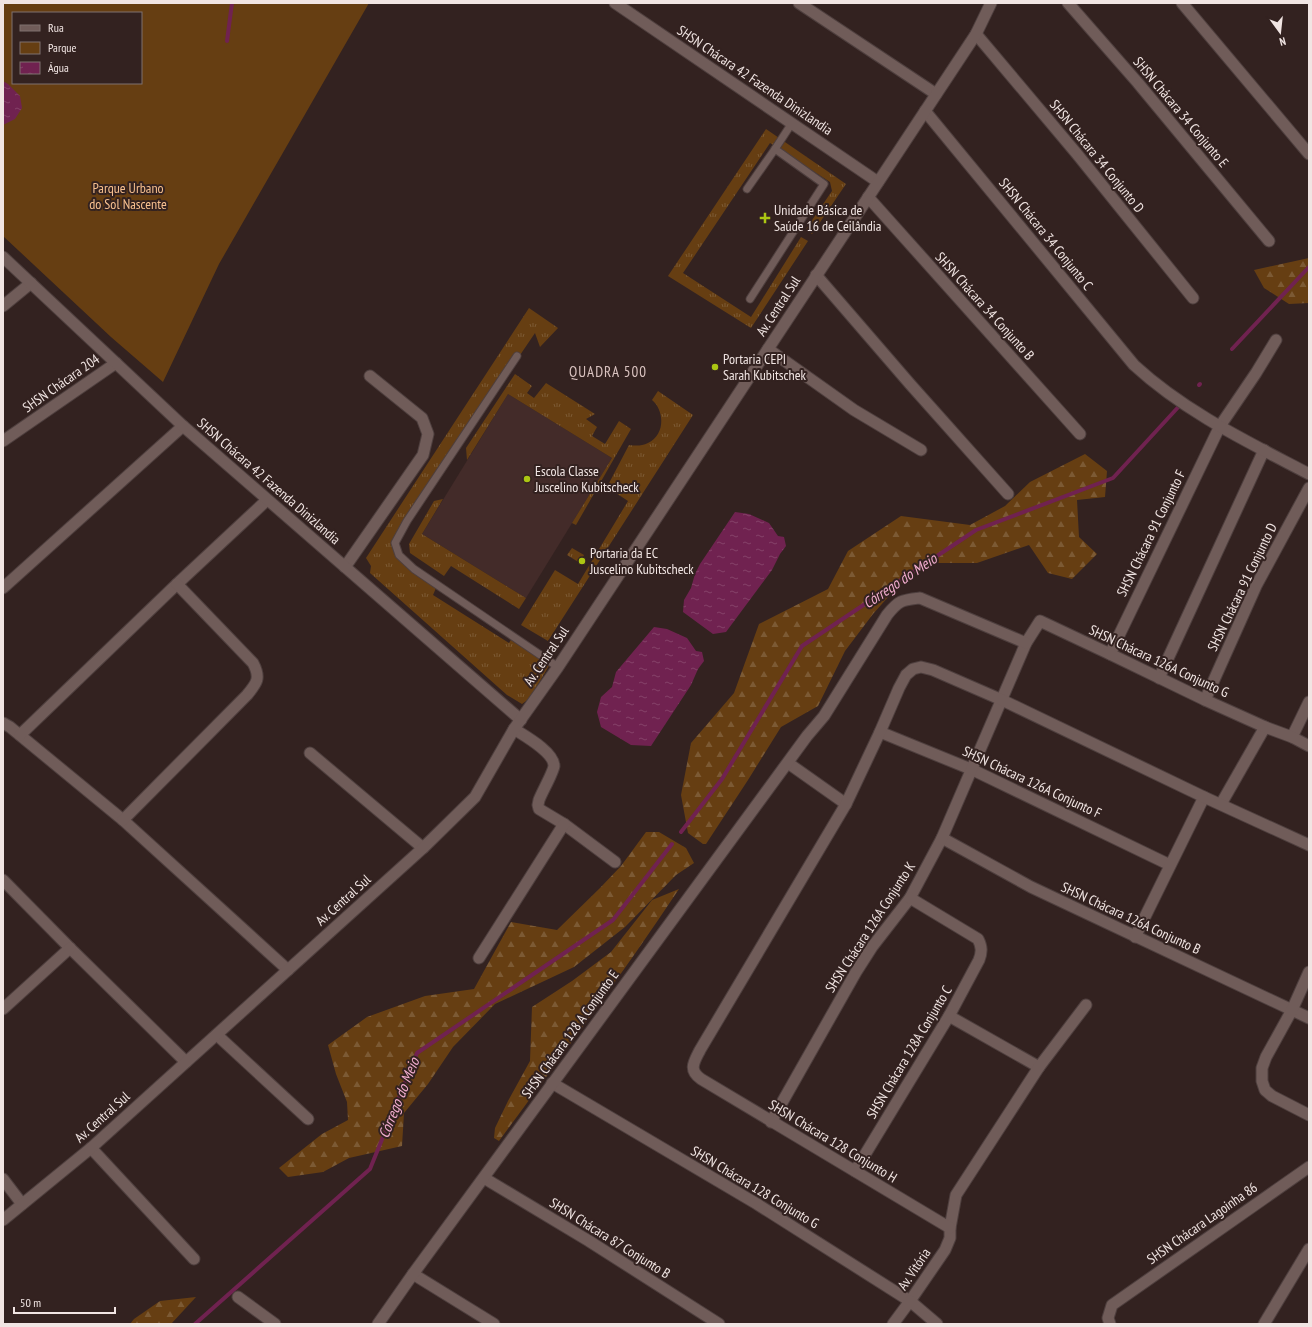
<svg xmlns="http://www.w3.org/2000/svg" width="1312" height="1327" viewBox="0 0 1312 1327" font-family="'PT Sans Narrow',sans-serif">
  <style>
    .built { fill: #432b29 }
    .grass { fill: url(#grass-tufts) }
    .forest { fill: url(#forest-firs) }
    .park { fill: #663e12; fill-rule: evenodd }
    .water { fill: url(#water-ripples) }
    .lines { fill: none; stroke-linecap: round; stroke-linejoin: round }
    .stream { stroke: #702250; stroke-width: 4 }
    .service-casing { stroke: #4e3f3e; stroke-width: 9 }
    .minor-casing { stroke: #4e3f3e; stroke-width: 13 }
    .tertiary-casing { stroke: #4e3f3e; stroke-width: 13 }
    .service { stroke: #705c59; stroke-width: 7 }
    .minor { stroke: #705c59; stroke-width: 11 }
    .tertiary { stroke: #705c59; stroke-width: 11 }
    .poi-dot { fill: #acc613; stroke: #332220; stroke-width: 1.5 }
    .labels { text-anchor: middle; stroke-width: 4; stroke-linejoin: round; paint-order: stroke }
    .street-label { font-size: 14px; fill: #f1e5e3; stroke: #332220 }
    .park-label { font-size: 14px; fill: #f8c08f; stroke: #332220 }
    .poi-label { font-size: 14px; fill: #f1e5e3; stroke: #332220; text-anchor: start }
    .neighbourhood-label { font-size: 15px; letter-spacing: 1px; fill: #dac3c0; stroke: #332220 }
    .water-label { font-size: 15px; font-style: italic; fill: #f3aed0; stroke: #332220 }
  </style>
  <defs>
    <pattern id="grass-tufts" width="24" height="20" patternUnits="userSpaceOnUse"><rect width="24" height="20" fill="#663e12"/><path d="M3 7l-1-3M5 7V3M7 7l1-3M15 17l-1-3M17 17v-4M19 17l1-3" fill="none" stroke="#7c5a34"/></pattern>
    <pattern id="forest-firs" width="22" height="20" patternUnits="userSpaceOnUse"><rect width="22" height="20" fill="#663e12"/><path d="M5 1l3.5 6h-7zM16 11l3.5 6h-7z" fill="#7c5a34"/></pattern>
    <pattern id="water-ripples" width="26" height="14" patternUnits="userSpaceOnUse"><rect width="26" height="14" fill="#702250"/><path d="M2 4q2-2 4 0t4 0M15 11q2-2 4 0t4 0" fill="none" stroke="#854269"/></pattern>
  </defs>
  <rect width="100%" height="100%" fill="#332220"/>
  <!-- built -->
  <polygon class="built" points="508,394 612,458 526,598 422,534"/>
  <!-- grass -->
  <g class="grass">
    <polygon points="766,129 846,184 812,234 806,229 832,191 830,182 770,143 683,273 751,317 801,237 808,241 751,328 668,276"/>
    <polygon points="529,308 558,328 540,347 535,333 392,543 397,557 436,588 433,595 509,643 512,638 550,664 530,698 522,704 507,695 370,573 371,566 366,558"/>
    <polygon points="515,374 532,386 527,393 534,398 546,383 595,414 586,419 597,427 592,436 605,444 619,421 631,429 576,525 572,523 612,458 508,394 467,460 466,448"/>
    <path d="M658,391l35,24 -145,226 -27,-16 34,-55 23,14 50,-83 -21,-14 22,-42c7,1 13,1 19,-2 17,-8 17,-32 4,-43z"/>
    <polygon points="443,499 422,534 526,598 519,609 451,566 444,576 410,553 409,544 434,501"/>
    <polygon points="572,548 584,555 580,563 567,555"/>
  </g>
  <!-- forest -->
  <g class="forest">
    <polygon points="1309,258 1309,303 1289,304 1264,288 1254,270"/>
    <polygon points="1085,454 1107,471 1105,497 1077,500 1079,537 1097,554 1072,579 1048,573 1029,545 977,563 928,563 897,587 873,614 845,651 818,706 781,727 748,780 706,844 703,844 688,833 681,795 691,743 734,693 759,624 828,589 848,551 901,516 970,525 1005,506 1030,482"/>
    <polygon points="646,832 659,832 686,848 694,863 676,875 625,927 574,967 495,1004 453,1047 428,1084 404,1113 402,1146 349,1158 323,1172 288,1177 279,1168 322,1134 348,1120 347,1102 336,1074 328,1045 367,1017 425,996 474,989 511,922 557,930 600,888 621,866"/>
    <path d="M679,889c-57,86 -119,169 -180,252l-5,-3 1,-10 13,-27 22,-40 2,-54 40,-26 39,-29 41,-52z"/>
    <polygon points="196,1297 171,1324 130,1324 134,1319 160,1301"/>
  </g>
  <!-- park -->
  <path class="park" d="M3,3h366l-150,261 -56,118 -52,-45 -108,-101zM13,13h128v70h-128z"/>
  <!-- water -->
  <g class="water">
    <polygon points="3,81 8,84 20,96 22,108 15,119 3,125"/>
    <polygon points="735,512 749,514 769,523 778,536 784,537 786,546 780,554 772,570 726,632 713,634 683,612 684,600 691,588 695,574 700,564"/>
    <polygon points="654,627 667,629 687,638 696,651 702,652 704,661 698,669 691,685 651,746 631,745 601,727 597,712 601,697 612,687 616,672"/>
  </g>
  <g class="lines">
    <!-- stream -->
    <g class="stream">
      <polyline points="227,41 232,3"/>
      <polyline points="1232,349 1309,267"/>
      <polyline points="1199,385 1200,384"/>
      <polyline points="681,832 722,779 802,646 976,530 1113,478 1182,403"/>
      <polyline points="195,1324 370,1169 417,1053 613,920 672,844"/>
    </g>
    <defs>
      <g id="service">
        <polyline points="747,189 775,149"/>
        <polyline points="750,299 824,184 775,149 792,123"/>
        <polyline points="517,356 407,521 395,543 399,555 414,569 558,667"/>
      </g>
      <g id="minor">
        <polyline points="615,3 878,182"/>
        <polyline points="799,3 936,94"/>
        <polyline points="1068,3 1138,83 1269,241"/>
        <polyline points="1182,3 1309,154"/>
        <polyline points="976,34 1077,154 1193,298"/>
        <polyline points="868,197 1080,434"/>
        <polyline points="816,275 910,384 1008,494"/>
        <polyline points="3,306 31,283"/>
        <polyline points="768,349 854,410 921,450"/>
        <polyline points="3,441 116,363"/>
        <polyline points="345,567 423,455 428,434 422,418 370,376"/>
        <polyline points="3,588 183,426"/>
        <polyline points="1110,654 1220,426 1256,373 1276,340"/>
        <polyline points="1159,678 1264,450"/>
        <polyline points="1205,700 1256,586 1309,488"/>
        <polyline points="3,723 10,727 123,820 288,970"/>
        <path d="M514,729c11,7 40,23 40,37 -1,7 -12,26 -15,34l-1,5 1,4 25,15 51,38"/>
        <polyline points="880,732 973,770 1170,865"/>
        <polyline points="20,735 177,584 267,500"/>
        <polyline points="1292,737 1309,702"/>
        <polyline points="310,753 423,848"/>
        <polyline points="788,763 846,804"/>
        <polyline points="1221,804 1265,727"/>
        <path d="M123,820l124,-125c10,-12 14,-17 6,-32l-76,-79"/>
        <polyline points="942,838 1031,887 1309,1018"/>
        <polyline points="3,880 70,948 186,1062"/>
        <polyline points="1135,937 1204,797"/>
        <polyline points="479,958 564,824"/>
        <polyline points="1309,972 1292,1010 1266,1057 1262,1068 1262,1081 1265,1090 1272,1096 1309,1115"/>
        <polyline points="3,1009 70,948"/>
        <polyline points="949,1016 1039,1067"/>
        <polyline points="217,1035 308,1119"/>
        <polyline points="552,1083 757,1204 910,1301 945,1250 950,1238 950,1228 956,1195 1039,1067 1086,1005"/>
        <polyline points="771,1122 856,972 872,947 910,898 942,838 1026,643 1040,621 1110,654 1205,700 1265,727 1292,737 1309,746"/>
        <polyline points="91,1148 194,1259"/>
        <path d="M855,1171l94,-155 30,-56c3,-8 3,-13 -1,-21l-68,-41"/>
        <polyline points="484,1178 589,1241 719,1324"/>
        <polyline points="3,1179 22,1204"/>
        <path d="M950,1228l-249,-149c-13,-9 -7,-17 -1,-29l146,-246 34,-72 19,-44 7,-13 7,-6 8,-2 12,3 69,30 202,97 105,48"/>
        <polyline points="413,1274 494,1324"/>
        <polyline points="238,1297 275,1324"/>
        <path d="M378,1324l35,-50 394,-538 17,-20 63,-101c12,-15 15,-15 33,-17l106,45"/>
        <polyline points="1110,1324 1108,1318 1112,1305 1309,1167"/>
        <polyline points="1264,1324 1309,1249"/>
      </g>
      <g id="tertiary">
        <path d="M925,111l209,254c51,47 114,77 175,109"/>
        <polyline points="3,257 183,426 521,720"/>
        <polyline points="3,1220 91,1148 423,848 475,797 514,729 558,667 976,34 991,3"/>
        <polyline points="893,1324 910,1301 937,1324"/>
      </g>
    </defs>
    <!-- service casing -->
    <use href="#service" class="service-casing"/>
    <!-- minor casing -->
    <use href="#minor" class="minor-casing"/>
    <!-- tertiary casing -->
    <use href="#tertiary" class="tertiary-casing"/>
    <!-- service -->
    <use href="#service" class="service"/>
    <!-- minor -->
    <use href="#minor" class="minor"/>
    <!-- tertiary -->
    <use href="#tertiary" class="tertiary"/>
  </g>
  <!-- markers -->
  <g class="poi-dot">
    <path d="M763 212h4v4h4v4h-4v4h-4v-4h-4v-4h4z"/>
    <circle cx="715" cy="367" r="4"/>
    <circle cx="527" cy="479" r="4"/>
    <circle cx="582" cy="561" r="4"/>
  </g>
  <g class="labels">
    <!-- street labels -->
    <g class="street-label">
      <text transform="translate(755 80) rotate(34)" y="5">SHSN Chácara 42 Fazenda Dinizlandia</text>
      <text transform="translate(1181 112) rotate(50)" y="5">SHSN Chácara 34 Conjunto E</text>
      <text transform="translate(1097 156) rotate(51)" y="5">SHSN Chácara 34 Conjunto D</text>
      <text transform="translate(1046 234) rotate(51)" y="5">SHSN Chácara 34 Conjunto C</text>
      <text transform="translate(778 306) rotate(-57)" y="5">Av. Central Sul</text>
      <text transform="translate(985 306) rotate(48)" y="5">SHSN Chácara 34 Conjunto B</text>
      <text transform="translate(61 383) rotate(-35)" y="5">SHSN Chácara 204</text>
      <text transform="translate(269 481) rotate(41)" y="5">SHSN Chácara 42 Fazenda Dinizlandia</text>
      <text transform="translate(1151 533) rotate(-64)" y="5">SHSN Chácara 91 Conjunto F</text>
      <text transform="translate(1242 587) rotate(-64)" y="5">SHSN Chácara 91 Conjunto D</text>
      <text transform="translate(546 656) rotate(-56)" y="5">Av. Central Sul</text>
      <text transform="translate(1159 661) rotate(25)" y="5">SHSN Chácara 126A Conjunto G</text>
      <text transform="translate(1032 782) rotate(25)" y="5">SHSN Chácara 126A Conjunto F</text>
      <text transform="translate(343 900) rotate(-42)" y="5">Av. Central Sul</text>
      <text transform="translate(1131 918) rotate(25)" y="5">SHSN Chácara 126A Conjunto B</text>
      <text transform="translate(870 927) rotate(-57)" y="5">SHSN Chácara 126A Conjunto K</text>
      <text transform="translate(570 1034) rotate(-54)" y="5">SHSN Chácara 128 A Conjunto E</text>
      <text transform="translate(909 1052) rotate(-59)" y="5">SHSN Chácara 128A Conjunto C</text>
      <text transform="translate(102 1117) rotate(-42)" y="5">Av. Central Sul</text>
      <text transform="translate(833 1141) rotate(31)" y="5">SHSN Chácara 128 Conjunto H</text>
      <text transform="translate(755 1187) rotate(31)" y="5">SHSN Chácara 128 Conjunto G</text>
      <text transform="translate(1202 1223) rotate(-35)" y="5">SHSN Chácara Lagoinha 86</text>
      <text transform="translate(610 1238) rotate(32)" y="5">SHSN Chácara 87 Conjunto B</text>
      <text transform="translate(914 1269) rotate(-56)" y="5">Av. Vitória</text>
    </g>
    <!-- park labels -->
    <g class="park-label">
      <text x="128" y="193">Parque Urbano<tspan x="128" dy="16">do Sol Nascente</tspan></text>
    </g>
    <!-- poi labels -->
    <g class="poi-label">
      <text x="774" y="215">Unidade Básica de<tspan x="774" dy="16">Saúde 16 de Ceilândia</tspan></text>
      <text x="723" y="364">Portaria CEPI<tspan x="723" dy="16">Sarah Kubitschek</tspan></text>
      <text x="535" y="476">Escola Classe<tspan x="535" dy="16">Juscelino Kubitscheck</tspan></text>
      <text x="590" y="558">Portaria da EC<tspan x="590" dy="16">Juscelino Kubitscheck</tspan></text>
    </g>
    <!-- neighbourhood labels -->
    <g class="neighbourhood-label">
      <text x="608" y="377">QUADRA 500</text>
    </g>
    <!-- water labels -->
    <g class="water-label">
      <text transform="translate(900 581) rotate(-34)" y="5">Córrego do Meio</text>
      <text transform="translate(399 1098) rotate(-68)" y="5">Córrego do Meio</text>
    </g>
  </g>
  <!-- border -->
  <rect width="1312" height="1327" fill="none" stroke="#f1e5e3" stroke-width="8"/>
  <!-- legend -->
  <rect x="12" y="12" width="130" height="72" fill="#332220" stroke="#7f706e"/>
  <rect x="20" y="25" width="20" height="6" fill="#705c59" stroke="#7f706e"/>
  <text x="48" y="32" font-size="12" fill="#f1e5e3">Rua</text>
  <rect x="20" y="42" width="20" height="12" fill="#663e12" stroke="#7f706e"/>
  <text x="48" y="52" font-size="12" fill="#f1e5e3">Parque</text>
  <rect x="20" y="62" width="20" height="12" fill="url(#water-ripples)" stroke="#7f706e"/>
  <text x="48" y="72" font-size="12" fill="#f1e5e3">Água</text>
  <!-- north arrow -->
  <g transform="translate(1280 32) rotate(165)" stroke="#332220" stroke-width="3" paint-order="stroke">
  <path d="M0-3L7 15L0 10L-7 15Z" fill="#f1e5e3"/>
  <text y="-6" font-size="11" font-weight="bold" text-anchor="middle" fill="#f1e5e3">N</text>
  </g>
  <!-- scale -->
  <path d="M14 1307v6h101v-6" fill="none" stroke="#f1e5e3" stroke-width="2"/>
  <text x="20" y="1307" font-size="12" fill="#f1e5e3" stroke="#332220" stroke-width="3" paint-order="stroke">50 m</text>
</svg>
